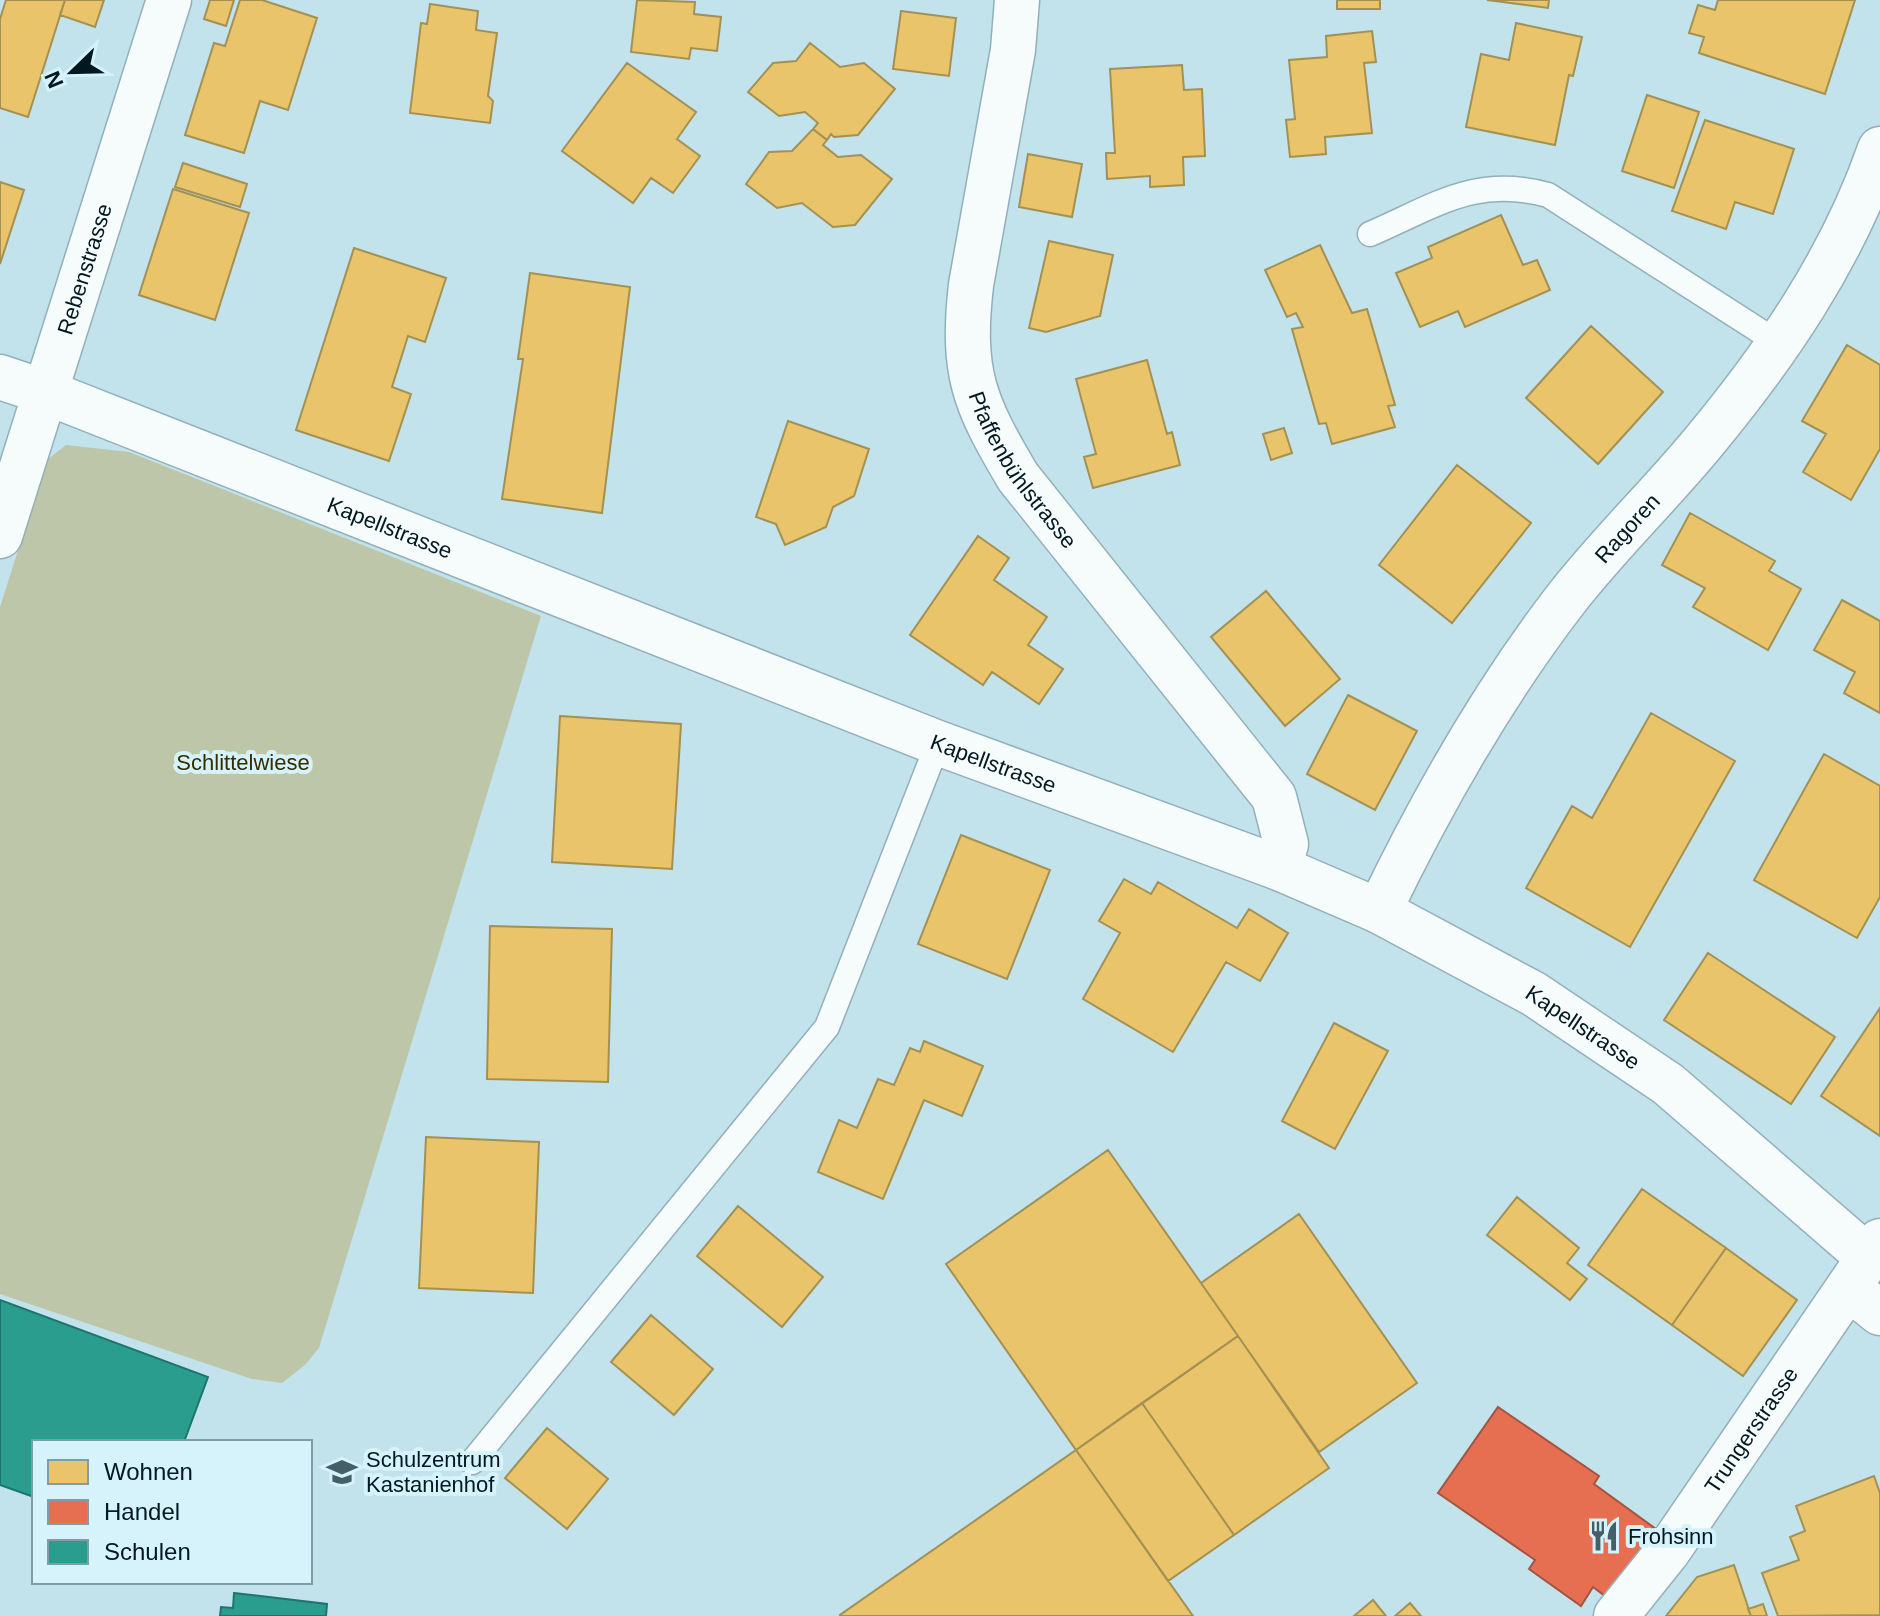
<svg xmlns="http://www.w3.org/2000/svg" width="1880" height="1616" font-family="Helvetica,sans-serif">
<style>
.green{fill:#bec6a9}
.homes{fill:#e9c46a;stroke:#a39154;stroke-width:2}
.shops{fill:#e76f51;stroke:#a25543;stroke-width:2}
.schools{fill:#2a9d8f;stroke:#1d756e;stroke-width:2}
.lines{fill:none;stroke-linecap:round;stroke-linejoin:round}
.lane-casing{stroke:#93b0b9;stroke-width:27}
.street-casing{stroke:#93b0b9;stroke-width:47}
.lane{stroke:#f6fbfc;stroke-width:24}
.street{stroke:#f6fbfc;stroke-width:44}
.labels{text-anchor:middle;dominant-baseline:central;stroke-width:8;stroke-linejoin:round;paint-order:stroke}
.street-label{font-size:22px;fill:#001921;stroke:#d6f3fc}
.park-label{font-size:22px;fill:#362e00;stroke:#d6f3fc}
.poi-label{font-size:22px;fill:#001921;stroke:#d6f3fc;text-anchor:start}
</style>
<rect width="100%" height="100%" fill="#c2e2ec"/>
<path class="green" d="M 66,445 L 129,452 L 541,616 L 319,1348 L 305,1365 L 282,1383 L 252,1379 L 0,1294 L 0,607 L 47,460 Z"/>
<path class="homes" d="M 6,0 L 65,0 L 28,117 L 0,108 L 0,19 Z
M 65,0 L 104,0 L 95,27 L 60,15 Z
M 210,0 L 234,0 L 226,26 L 204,19 Z
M 240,0 L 262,0 L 317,18 L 288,110 L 260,101 L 244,153 L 185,135 L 214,43 L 225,46 Z
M 637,0 L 695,2 L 694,14 L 721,17 L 717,51 L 691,48 L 689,59 L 631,52 Z
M 1337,0 L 1380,0 L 1380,9 L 1337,9 Z
M 1487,0 L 1549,0 L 1548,8 Z
M 1718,0 L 1855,0 L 1825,94 L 1699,53 L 1704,37 L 1689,33 L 1698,5 L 1715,10 Z
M 430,4 L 478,11 L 476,30 L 497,33 L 488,96 L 493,101 L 490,123 L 410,113 L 421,23 L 427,24 Z
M 901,11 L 956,18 L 949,76 L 893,69 Z
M 1516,23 L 1582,37 L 1573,76 L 1569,75 L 1555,145 L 1466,127 L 1481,54 L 1509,60 Z
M 1372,31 L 1376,62 L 1364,63 L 1372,133 L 1325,137 L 1326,154 L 1290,157 L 1286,120 L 1295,119 L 1289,60 L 1327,57 L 1326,36 Z
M 810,43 L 840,67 L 864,63 L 895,89 L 858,135 L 834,137 L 831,134 L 827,140 L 813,129 L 818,123 L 805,112 L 779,116 L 748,92 L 773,63 L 796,61 Z
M 627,63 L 696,112 L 677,139 L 700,156 L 673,193 L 651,178 L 633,203 L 562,151 Z
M 1182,65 L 1184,90 L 1202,89 L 1205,156 L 1183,157 L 1184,185 L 1150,187 L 1150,176 L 1107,179 L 1106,153 L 1115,153 L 1110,69 Z
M 1647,95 L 1699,112 L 1674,188 L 1622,171 Z
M 1705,120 L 1794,149 L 1773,214 L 1735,202 L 1726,229 L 1672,211 Z
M 813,129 L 827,140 L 823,145 L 838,157 L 861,155 L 892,179 L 855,225 L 833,227 L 802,203 L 777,208 L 746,184 L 769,152 L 792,151 Z
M 1028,154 L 1082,164 L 1072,217 L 1019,207 Z
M 183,163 L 247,184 L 240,207 L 175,187 Z
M 0,182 L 24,190 L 0,264 Z
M 173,189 L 249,213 L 215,320 L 139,295 Z
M 1501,215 L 1523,265 L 1537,260 L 1550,290 L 1465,327 L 1458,311 L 1420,327 L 1396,273 L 1432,258 L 1428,247 Z
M 1049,241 L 1113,255 L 1100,316 L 1046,332 L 1029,328 Z
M 1320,245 L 1352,313 L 1367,309 L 1395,405 L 1388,406 L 1395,427 L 1332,444 L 1326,423 L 1319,424 L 1292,329 L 1303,327 L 1296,313 L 1287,317 L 1265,270 Z
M 354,248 L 446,278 L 425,342 L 408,336 L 392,387 L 411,394 L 389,461 L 296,430 Z
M 530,273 L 630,287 L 602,513 L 502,499 L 523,359 L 518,359 Z
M 1591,326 L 1663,392 L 1598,464 L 1526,398 Z
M 1847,345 L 1880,365 L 1880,449 L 1851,500 L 1803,472 L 1826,434 L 1802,421 Z
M 1147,360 L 1167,434 L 1172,432 L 1180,465 L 1093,488 L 1084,457 L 1096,454 L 1076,379 Z
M 788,421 L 869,449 L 854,496 L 833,507 L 826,527 L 785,545 L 776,524 L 756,517 Z
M 1284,428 L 1292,453 L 1271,460 L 1263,434 Z
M 1457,465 L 1531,523 L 1452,623 L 1379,565 Z
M 1690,513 L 1775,561 L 1769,571 L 1801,589 L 1768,650 L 1693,607 L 1705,588 L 1662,565 Z
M 978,536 L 1009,558 L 994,580 L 1047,617 L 1028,645 L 1063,669 L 1039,704 L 992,672 L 983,685 L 910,635 Z
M 1266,591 L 1340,679 L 1285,726 L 1211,637 Z
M 1842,600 L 1880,621 L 1880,713 L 1844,693 L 1855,672 L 1814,650 Z
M 1348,695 L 1417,731 L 1375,810 L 1307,774 Z
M 1651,713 L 1735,761 L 1630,947 L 1526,888 L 1572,806 L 1592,818 Z
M 560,716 L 681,724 L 672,869 L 552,862 Z
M 1824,754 L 1880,786 L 1880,897 L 1857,938 L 1754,880 Z
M 961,835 L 1050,870 L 1007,979 L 918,944 Z
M 1124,879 L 1151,894 L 1158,882 L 1237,928 L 1249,909 L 1288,933 L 1260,981 L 1226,962 L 1173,1052 L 1083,999 L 1120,933 L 1099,921 Z
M 490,926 L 612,929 L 608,1082 L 487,1079 Z
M 1708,953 L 1835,1037 L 1791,1104 L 1664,1020 Z
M 1880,1008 L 1880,1136 L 1821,1096 Z
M 1334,1023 L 1388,1051 L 1335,1149 L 1282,1121 Z
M 924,1041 L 983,1066 L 962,1116 L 924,1100 L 883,1199 L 818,1172 L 839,1120 L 857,1128 L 878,1079 L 894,1085 L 910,1048 L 920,1052 Z
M 426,1137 L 539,1142 L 533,1293 L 419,1288 Z
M 1108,1150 L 1238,1336 L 1076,1450 L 946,1264 Z
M 1642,1189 L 1726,1248 L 1672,1325 L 1588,1265 Z
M 1517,1197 L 1579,1248 L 1567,1263 L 1587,1279 L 1570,1300 L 1487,1235 Z
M 738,1206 L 823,1277 L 782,1327 L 697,1256 Z
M 1299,1214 L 1417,1383 L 1319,1452 L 1201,1283 Z
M 1726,1248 L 1797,1300 L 1743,1376 L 1672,1325 Z
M 651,1315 L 713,1369 L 674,1415 L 611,1362 Z
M 1238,1336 L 1329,1468 L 1234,1535 L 1142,1403 Z
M 1142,1403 L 1234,1535 L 1168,1581 L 1076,1450 Z
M 547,1428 L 608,1479 L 567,1529 L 505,1478 Z
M 1076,1450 L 1193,1616 L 841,1616 L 840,1615 Z
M 1874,1476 L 1880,1493 L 1880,1615 L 1778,1616 L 1762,1573 L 1799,1560 L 1790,1537 L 1805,1531 L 1796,1506 Z
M 1734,1565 L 1751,1616 L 1666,1616 L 1697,1577 Z
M 1373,1600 L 1386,1616 L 1354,1616 Z
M 1410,1603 L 1421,1616 L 1395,1616 Z
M 1763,1604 L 1767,1616 L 1751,1616 L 1748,1609 Z"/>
<path class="shops" d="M 1498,1407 L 1599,1476 L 1594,1484 L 1656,1529 L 1609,1599 L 1593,1587 L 1581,1606 L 1529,1569 L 1535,1560 L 1438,1493 Z"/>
<path class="schools" d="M 0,1300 L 208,1377 L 184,1442 L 34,1442 L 34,1497 L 0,1485 Z
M 234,1593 L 327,1604 L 326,1616 L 220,1616 L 221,1607 L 233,1608 Z"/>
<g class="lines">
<g class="lane-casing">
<path id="lane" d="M 1370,234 C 1435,206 1476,175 1548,195 L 1780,344
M 472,1462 L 827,1027 L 938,743"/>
</g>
<g class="street-casing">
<g id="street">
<path id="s1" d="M 1017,0 L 1013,50 L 971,285 C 961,373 974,403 1018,477 L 1274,797 L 1286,844 L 1279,868"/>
<path id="s2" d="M 0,377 L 48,393 L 938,743 L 1279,868 L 1379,911 L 1534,994 L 1668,1084 L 1869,1258"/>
<path id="s3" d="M 0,536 L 169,0"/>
<path id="s4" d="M 1379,911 C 1431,803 1492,695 1566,599 C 1608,545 1658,497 1702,444 C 1776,355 1842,259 1880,149"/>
<path d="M 1849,1288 L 1880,1313"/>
<path id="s5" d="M 1616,1616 L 1668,1551 L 1880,1241"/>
</g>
</g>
<use href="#lane" class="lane"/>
<use href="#street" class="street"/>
</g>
<defs>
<g id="school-bare" transform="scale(2.4)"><path d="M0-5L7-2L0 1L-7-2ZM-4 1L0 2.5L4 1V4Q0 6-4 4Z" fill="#445f68" stroke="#d6f3fc" stroke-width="2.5" paint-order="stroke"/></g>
<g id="restaurant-bare" transform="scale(2.4)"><path d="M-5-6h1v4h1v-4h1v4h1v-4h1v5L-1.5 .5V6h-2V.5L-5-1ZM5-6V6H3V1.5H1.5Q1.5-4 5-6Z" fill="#445f68" stroke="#d6f3fc" stroke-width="2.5" paint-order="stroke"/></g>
</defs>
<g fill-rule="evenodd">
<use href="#school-bare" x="342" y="1472"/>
<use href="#restaurant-bare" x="1604" y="1536"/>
</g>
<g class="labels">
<g class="street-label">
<text stroke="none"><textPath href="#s3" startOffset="280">Rebenstrasse</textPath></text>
<text stroke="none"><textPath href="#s1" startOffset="488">Pfaffenbühlstrasse</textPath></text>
<text stroke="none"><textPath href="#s2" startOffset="418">Kapellstrasse</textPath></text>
<text stroke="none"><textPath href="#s4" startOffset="458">Ragoren</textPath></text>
<text stroke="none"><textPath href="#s2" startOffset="1066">Kapellstrasse</textPath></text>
<text stroke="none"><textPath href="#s2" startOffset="1714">Kapellstrasse</textPath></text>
<text stroke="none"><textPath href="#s5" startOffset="230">Trungerstrasse</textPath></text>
</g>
<g class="park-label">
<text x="243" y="762">Schlittelwiese</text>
</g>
<g class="poi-label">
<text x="366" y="1459">Schulzentrum<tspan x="366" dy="25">Kastanienhof</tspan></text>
<text x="1628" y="1536">Frohsinn</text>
</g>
</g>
<rect x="32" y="1440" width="280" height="144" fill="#d6f3fc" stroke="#809ca4" stroke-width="2"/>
<rect x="48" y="1460" width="40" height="24" fill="#e9c46a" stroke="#809ca4" stroke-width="2"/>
<text x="104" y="1480" font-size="24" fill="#001921">Wohnen</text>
<rect x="48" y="1500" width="40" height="24" fill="#e76f51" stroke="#809ca4" stroke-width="2"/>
<text x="104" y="1520" font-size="24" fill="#001921">Handel</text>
<rect x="48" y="1540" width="40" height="24" fill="#2a9d8f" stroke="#809ca4" stroke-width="2"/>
<text x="104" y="1560" font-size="24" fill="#001921">Schulen</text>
<g transform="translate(72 72) rotate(247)" stroke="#d6f3fc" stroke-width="6" paint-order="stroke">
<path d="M0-6L14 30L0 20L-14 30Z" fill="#001921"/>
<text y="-12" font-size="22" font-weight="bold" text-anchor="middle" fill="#001921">N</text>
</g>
</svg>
